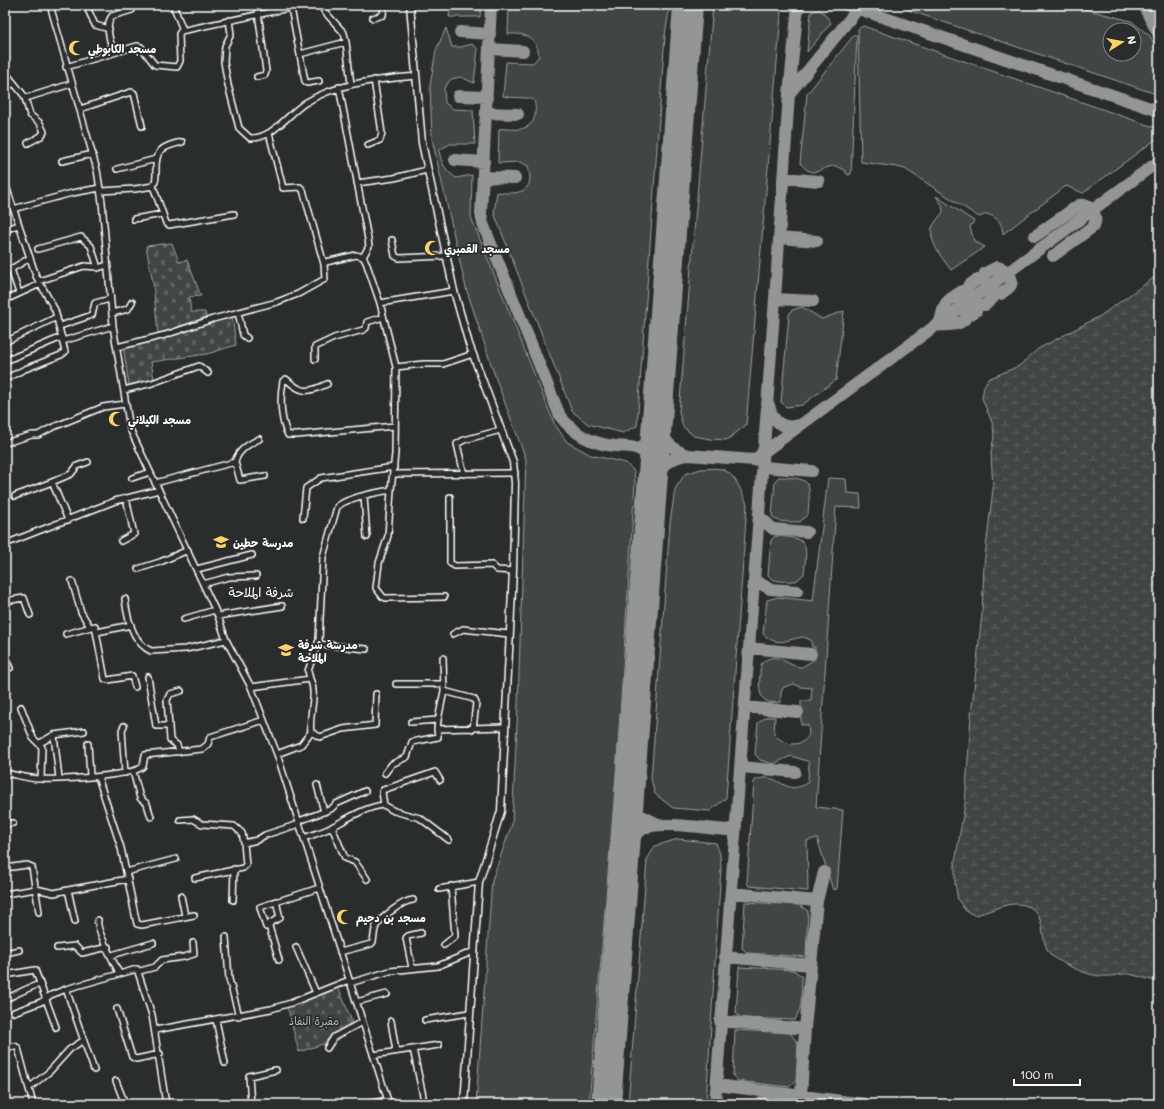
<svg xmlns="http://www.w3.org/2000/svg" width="1164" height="1109" font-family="Mali,'Playpen Sans Arabic',sans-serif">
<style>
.green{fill:#414445;stroke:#a0a2a2;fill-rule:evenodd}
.wetland{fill:url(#wetland-marsh);stroke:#a0a2a2}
.cemetery{fill:url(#cemetery-stones);stroke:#a0a2a2}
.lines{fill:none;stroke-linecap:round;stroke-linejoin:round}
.taxiway{stroke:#949696;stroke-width:12}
.runway{stroke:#949696;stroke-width:30}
.minor-casing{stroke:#fff;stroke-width:8}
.major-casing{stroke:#fff;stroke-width:9}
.minor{stroke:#2a2d2e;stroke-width:5}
.major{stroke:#2a2d2e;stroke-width:6}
.labels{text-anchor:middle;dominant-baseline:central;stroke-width:3.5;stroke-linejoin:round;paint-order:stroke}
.poi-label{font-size:11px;font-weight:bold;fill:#fff;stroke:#2a2d2e;text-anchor:start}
.park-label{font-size:11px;fill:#b3b4b5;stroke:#2a2d2e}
.quarter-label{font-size:13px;fill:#fff;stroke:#2a2d2e}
</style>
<defs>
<pattern id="wetland-marsh" width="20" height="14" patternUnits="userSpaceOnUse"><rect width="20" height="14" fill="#414445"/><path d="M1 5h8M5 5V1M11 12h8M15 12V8" fill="none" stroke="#5e6061"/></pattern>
<pattern id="cemetery-stones" width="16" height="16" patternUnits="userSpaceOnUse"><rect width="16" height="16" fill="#414445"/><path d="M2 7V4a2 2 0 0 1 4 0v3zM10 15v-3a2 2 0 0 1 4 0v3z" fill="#5e6061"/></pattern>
</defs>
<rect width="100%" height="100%" fill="#2a2d2e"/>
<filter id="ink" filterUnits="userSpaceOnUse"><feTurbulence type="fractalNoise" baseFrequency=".025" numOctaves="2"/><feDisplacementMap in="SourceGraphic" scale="8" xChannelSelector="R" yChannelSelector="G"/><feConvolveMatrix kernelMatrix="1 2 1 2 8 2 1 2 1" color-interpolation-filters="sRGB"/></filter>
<g filter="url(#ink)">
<path class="green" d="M 451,5 L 481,5 L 480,17 L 449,17 Z
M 509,5 L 670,5 L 665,35 L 637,426 L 623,433 L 588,424 L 572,411 L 494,213 L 497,192 C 518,195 536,193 528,166 L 520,162 L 498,163 L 499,129 C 506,128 517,131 524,128 C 536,124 537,111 534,100 C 525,96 514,99 503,96 L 506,62 L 533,63 L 539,56 C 537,37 525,33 508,34 Z
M 713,5 L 779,5 L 781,15 L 746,425 L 727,440 L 710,439 L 694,436 L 683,427 L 679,412 Z
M 900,5 L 1069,5 L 1131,21 L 1150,36 L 1159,53 L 1159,95 L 911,11 ZM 1110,30 L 1134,30 L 1134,54 L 1110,54 Z
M 819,10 L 824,13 L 831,23 L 807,52 L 811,12 Z
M 863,26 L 1159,129 L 1159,137 L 1083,193 L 1066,186 L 1003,234 C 1002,222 998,218 987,214 L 979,217 L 905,169 L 897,167 L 861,162 L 858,29 Z
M 446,28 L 452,47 L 461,47 L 472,44 L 478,49 L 474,83 L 461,77 L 451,79 L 444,88 L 445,103 L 453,109 L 473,110 L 475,144 L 450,144 L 439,150 C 441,163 445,170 456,178 L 472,175 L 471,217 L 554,423 L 567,442 L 591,455 L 626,463 L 634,471 L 635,482 L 616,777 L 589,1104 L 476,1104 L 492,880 L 512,824 L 518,704 L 526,459 L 496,379 L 466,288 L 432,139 L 430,86 L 436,50 Z
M 854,35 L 857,35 L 851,174 L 848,175 L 844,170 L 836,166 C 820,166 815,181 800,163 L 807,94 Z
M 936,196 L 974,221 L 970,227 L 974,241 L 985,247 L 951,270 C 943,259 929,243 932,228 C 934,222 940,217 943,212 L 942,205 Z
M 802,307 L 822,319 L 844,311 L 836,380 L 802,405 L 786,407 L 781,402 L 789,315 L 792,310 Z
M 701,469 C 708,469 718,467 724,470 C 736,475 742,493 747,504 L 726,798 L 710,811 L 673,808 L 655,794 L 651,779 L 670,523 L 675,489 L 685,474 Z
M 779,477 C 814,478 810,483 808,514 L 800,522 C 791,521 777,524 772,516 L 775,481 Z
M 828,478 L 846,479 L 847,493 L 860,494 L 861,508 L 836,507 L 816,807 L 843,810 L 837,889 L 833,890 L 817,838 L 807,841 L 808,891 L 749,886 L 747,883 L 754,781 C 779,768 784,800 808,782 L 809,762 L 807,761 L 791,756 L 773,764 L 760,760 L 755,754 L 758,723 L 766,717 L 775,717 L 774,734 C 784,745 800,749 809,735 L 808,725 L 801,725 L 801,701 L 811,701 L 812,688 L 801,687 L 794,684 L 784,687 L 781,692 L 781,702 C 753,707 760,682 761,664 C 777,648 786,667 802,667 L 815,659 L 815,647 L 812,647 L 811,640 L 804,637 C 786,639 778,648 763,634 L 767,600 L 778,597 L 813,601 Z
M 775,536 C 810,538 807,542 804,574 L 796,581 C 787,581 773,583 768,575 L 771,540 Z
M 678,839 L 716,843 L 720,854 L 721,868 L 706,1104 L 628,1104 L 647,860 L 655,846 Z
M 745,902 L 799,905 L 808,911 L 806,957 L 747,953 L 742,948 Z
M 739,967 L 793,970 L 802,976 L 801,1006 L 795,1020 L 741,1018 L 736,1013 Z
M 735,1030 L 790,1033 L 798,1043 L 796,1081 L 789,1087 L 738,1081 L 733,1076 Z"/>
<path class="wetland" d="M 1159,274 L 1159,982 L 1158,982 C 1148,979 1138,976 1129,974 C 1123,973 1116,976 1110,976 C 1091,978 1073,968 1056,959 C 1033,945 1054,907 1018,904 C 1003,903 989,913 974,915 L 966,911 L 958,900 L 955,883 L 955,862 L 965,804 L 971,716 L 982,614 L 984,565 L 993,489 L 991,453 L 994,436 L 993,425 L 982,398 L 984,386 L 988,379 L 1019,366 L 1038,349 L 1100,316 Z"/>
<path class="cemetery" d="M 172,243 L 179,262 L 187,260 L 201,296 L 189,297 L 191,312 L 205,312 L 206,317 L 158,334 L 153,283 L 146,246 Z
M 232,315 L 236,345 L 207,354 L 151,362 L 154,379 L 129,385 L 123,345 Z
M 338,986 L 352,1022 L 336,1032 L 323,1044 L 299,1052 L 287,1006 Z"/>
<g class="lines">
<path class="taxiway" d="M 491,5 L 481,214 L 483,224 L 560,416 C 575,435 592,444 616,446 C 623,447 632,446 638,449 C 646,452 650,461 654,468
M 847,5 L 1159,111
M 1143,5 L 1159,35
M 460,32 L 490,34
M 489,49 L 523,51
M 789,94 L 861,5
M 458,96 L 487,97
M 486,113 L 518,114
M 455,160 L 484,162
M 483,177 L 515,178
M 783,178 L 819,181
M 1035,236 L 1079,205 C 1091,203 1100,217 1093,227 L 1053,256
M 779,238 L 817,241
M 985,273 L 997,267 C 1005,268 1014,277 1011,285 C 1009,289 1004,291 1001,294
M 968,286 L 978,279 L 982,279 L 993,288 L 994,297 L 985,305
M 775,299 L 813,301
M 950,299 L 962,291 L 969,292 L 978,305 L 976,311 L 968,316
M 934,326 C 948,324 964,328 969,312 C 967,303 958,292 948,301 C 943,305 942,315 940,322
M 769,405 C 772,421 782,430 799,425
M 638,448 L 647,444 L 656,432
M 764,452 L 1159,161
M 688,455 L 754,460 L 761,455 L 764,448
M 764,467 L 812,471
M 652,490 C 658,471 666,457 688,455 C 671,450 664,439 656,424
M 759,516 L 773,529 L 807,532
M 754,580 L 770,589 L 797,591
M 749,648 L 811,654
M 745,707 L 798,712
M 741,767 L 795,772
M 629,796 L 640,815 L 660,825
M 624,856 C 628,845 633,835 643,829 C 659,820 709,829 729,830 L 736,826
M 731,893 L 817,901
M 725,957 L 811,965
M 720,1021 L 805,1029
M 717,1085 L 865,1104
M 801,1097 L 805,1029 L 817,901 L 824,872
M 715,1104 L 775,299 L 789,94 L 798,5
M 763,1104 L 764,1092"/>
<path class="runway" d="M 606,1104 L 688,5"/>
<g class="minor-casing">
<path id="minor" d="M 50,5 L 97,170 L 102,202 L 113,326 L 130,429 L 218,616 L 226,640 L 251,687 L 277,754 L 389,1104
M 86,5 L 95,25 L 109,29
M 173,5 L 183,30
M 322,5 L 324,11 L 344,33 L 346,42
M 291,8 L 305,81 L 307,83 L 319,81
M 373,18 L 383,15 L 384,5
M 229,20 L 231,34 L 225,46 L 224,62 L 228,85 L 239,128 L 250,138 C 272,139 287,115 305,103 C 339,82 377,80 416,76
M 113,53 C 111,42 104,26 112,16 L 132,10 L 134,5
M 300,54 L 346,42 L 351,84
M 66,67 L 137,46 L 141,47 L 155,65 L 177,67 L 180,61 L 179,34 L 181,31 L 303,5
M 5,72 L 26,98 L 71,84
M 257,77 L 265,75 L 266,71 L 257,5
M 5,87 L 13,84
M 339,87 L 368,239 L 369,246 L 363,257
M 25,98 L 30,115 L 40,123 L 44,132 L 41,136 L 28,143
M 80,109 L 131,92 L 134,93 L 142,126
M 269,133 L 283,188 L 300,187 L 303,190 L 324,264
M 368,145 L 380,140 L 382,133 L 374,80
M 62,161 L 93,154
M 117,169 L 156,159
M 5,183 L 36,276 L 55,310 L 65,352 L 61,355 L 25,369 L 5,379
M 357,183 L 394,178 L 427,170
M 153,186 C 156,182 156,178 156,174 C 155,150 160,147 182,142
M 101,191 L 135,189 L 153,186 L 166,223 L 169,225 L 234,214
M 13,209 L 72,193 L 100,188
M 134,219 L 163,214
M 5,230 L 18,225
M 392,240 L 395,256 L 399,258 L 446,256
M 38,249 L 81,237 L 91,246 L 98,268 L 107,265
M 39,281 L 84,266 L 97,267
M 19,293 L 11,269 L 30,258
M 5,300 L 40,284
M 380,303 L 454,291
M 238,312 L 243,335 L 247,338
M 112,313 L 128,309 L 132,302
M 60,326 L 92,315 L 95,303 L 110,299
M 63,341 L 113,326
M 5,342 L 57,317
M 117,347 L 165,335 L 213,319 L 277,302 L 298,294 L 325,279 L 324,264 L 326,262 L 356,255 L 363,257 L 366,262 L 380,303 L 396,367 L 395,454 L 391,490 C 379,492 345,498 337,507 L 323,557 L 319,640 L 308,671 L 310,679 L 251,687
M 315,359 L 315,347 L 334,338 L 363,330 L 366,328 L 367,322 L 383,317
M 5,361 L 62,337
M 396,367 L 423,364 L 443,364 L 473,354
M 327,384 C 308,393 302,394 286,379 L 283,381 C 280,397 280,419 288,435 L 297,435 L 395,426
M 124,390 L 152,383 L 199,366 L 208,373
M 5,443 L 32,435 L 38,435 L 51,428 L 103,407 L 125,404
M 235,462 C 238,450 249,444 259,439
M 393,474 L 515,473
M 464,474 L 457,444 L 464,440 L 501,430
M 132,478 L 150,472
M 52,482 L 71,474 L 77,466 L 88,462
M 155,483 L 235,462 L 240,480 L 265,476
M 391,490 L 388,536 L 379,563 L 376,588 L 383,597 L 386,598 L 444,597
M 15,496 L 52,482 L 68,520
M 364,496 L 367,537
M 450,497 L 450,563 L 455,566 L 492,565 L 497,570 L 513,571
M 303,518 L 306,488 L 321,478 L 394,467
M 121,541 L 134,534 L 126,498
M 5,544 L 115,501 L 159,490
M 138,569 L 160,562 L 188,550
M 197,569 L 252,555
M 72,581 L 81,612 L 90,627
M 203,584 L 229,577 L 256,576
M 125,599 C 127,617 133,643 151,651 L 186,649 L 226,640
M 5,601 L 24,598 L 30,615
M 218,616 L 282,606
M 184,619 L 215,610
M 97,632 L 131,625
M 66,634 L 95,626 L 105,679 L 108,680 L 132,676 L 135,687
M 453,634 L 463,629 L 509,634
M 318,644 L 366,649
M 5,658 L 10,668
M 443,658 L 444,691 L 474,699 L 476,703 L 473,729
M 148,677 L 156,726 L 169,726
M 396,684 L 444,684
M 21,707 L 33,738 L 42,747 L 41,779
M 438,720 L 444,691
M 411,722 L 438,720 L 437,729 L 505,727
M 124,726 L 122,730 L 125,773
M 311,732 L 320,737 L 343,729 L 375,725 L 376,694
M 54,735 L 84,731
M 40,743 L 54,735 L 59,778
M 88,744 L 90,776
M 179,752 L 177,745 L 170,740 L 167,700 L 170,694 L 181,691
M 277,754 L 301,745 L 311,732 C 308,714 318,695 310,679
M 133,771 L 140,798 L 147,804 L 151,817
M 5,773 C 17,775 29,779 41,779 C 56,780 137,776 143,766 L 145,755 L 202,749 L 208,744 L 210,737 L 264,720
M 385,773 L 392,764 L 407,757 L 412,742 L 438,737 L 437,729
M 98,777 L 121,848 L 137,924 L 142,925 L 194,915
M 317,785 L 324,812
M 384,805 L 382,792 L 383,790 L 435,772 L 440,780
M 180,820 L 193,819 L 202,824 L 234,826 L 242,833 L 244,843
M 299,821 L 331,809 L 336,804 L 365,791
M 5,824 L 13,823
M 332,827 L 345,858 L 355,862 L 367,879
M 304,838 C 312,835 322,832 330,828 C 347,819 365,807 384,805 L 394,811 L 420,818 L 449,840
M 5,868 L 27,865 L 32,867 L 39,912
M 126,872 L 176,859
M 195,878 L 243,868 L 246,865 L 244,843 L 257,840 L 265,835 L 299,824
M 439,889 L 479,882
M 5,894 L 36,889 L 54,893 L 68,890
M 181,896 L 185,916
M 233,900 L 234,869
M 98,920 C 95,928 114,962 119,973
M 75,921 L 68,890 L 128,879
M 269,926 L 270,923 L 280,918 L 276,901
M 226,937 L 229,979 L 239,1016
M 444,945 L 455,936 L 451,886
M 296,947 L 316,993
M 57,948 L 75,946 L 82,953 L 108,947
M 340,952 L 371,944 L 373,942 C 374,937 374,931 376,926 C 382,917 402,901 413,900
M 5,953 L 19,950
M 112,955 L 153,943
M 279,960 L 269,926 L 266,927 L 260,907 L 319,888
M 412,968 L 406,938 L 408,936 L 421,933
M 140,971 L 155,967 L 162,960 L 184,957 L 194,954 L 193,943
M 5,975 L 35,970 L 56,1027
M 350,983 L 390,971 L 438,966 L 474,951
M 66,989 L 94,1070
M 5,999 C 18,994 26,988 40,984
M 356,1002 L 387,994
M 117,1009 L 132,1057 L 136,1059 L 160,1054
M 14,1012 L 41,1002 L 51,995 L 66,989 L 137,969 L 152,1015 L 166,1104
M 216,1020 L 225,1063
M 425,1020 L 469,1013
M 391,1021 L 396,1051
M 155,1030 L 271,1009 L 291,1003 L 349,980
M 5,1048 L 15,1046 L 18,1048 L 33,1104
M 327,1048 L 334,1037 L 362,1022
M 413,1049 L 423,1096
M 373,1055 L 439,1045
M 116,1081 L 125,1104
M 29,1088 L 50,1071 L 70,1049 L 84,1040
M 167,1103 L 186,1104
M 251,1104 L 249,1076 L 276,1070
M 368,1104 L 388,1100"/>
</g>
<g class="major-casing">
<path id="major" d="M 410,5 L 422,143 L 454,291 L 469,344 L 513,462 L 515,483 L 513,571 L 501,811 L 479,882 L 464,1104"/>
</g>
<use href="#minor" class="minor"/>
<use href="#major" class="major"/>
</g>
</g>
<defs>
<g id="mosque-bare" transform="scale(1.2)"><path d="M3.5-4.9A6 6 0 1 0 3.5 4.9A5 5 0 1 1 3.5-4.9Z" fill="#ffd166" stroke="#2a2d2e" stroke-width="2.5" paint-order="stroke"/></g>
<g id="school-bare" transform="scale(1.2)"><path d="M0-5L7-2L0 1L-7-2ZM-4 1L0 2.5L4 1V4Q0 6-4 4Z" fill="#ffd166" stroke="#2a2d2e" stroke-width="2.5" paint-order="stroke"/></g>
</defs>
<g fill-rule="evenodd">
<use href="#mosque-bare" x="76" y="48"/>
<use href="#mosque-bare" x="432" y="248"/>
<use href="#mosque-bare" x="116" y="419"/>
<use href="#school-bare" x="221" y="542"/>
<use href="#school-bare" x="286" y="650"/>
<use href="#mosque-bare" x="344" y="917"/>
</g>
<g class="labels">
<g class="poi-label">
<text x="88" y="48">مسجد الكابوطي</text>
<text x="444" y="248">مسجد القمبري</text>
<text x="128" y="419">مسجد الكيلاني</text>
<text x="233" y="542">مدرسة حطين</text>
<text x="298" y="644">مدرسة شرفة<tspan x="298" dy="13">الملاحة</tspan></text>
<text x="356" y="917">مسجد بن دحيم</text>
</g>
<g class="park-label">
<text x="314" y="1020">مقبرة النفاذ</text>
</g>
<g class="quarter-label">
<text x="261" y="591">شرفة الملاحة</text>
</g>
</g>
<rect width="1164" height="1109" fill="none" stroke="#2a2d2e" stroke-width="20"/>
<rect x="10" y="10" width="1144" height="1089" fill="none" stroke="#fff" stroke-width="1.5" filter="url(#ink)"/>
<g transform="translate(1122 42) rotate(79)"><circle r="19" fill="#2a2d2e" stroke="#7f8182"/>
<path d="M0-3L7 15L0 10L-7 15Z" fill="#ffd166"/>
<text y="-6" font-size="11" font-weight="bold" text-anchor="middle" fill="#ffffff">N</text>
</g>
<path d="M1014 1079v6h66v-6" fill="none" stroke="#ffffff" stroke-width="2"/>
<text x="1020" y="1079" font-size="12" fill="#ffffff" stroke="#2a2d2e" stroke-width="3" paint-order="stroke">100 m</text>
</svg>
